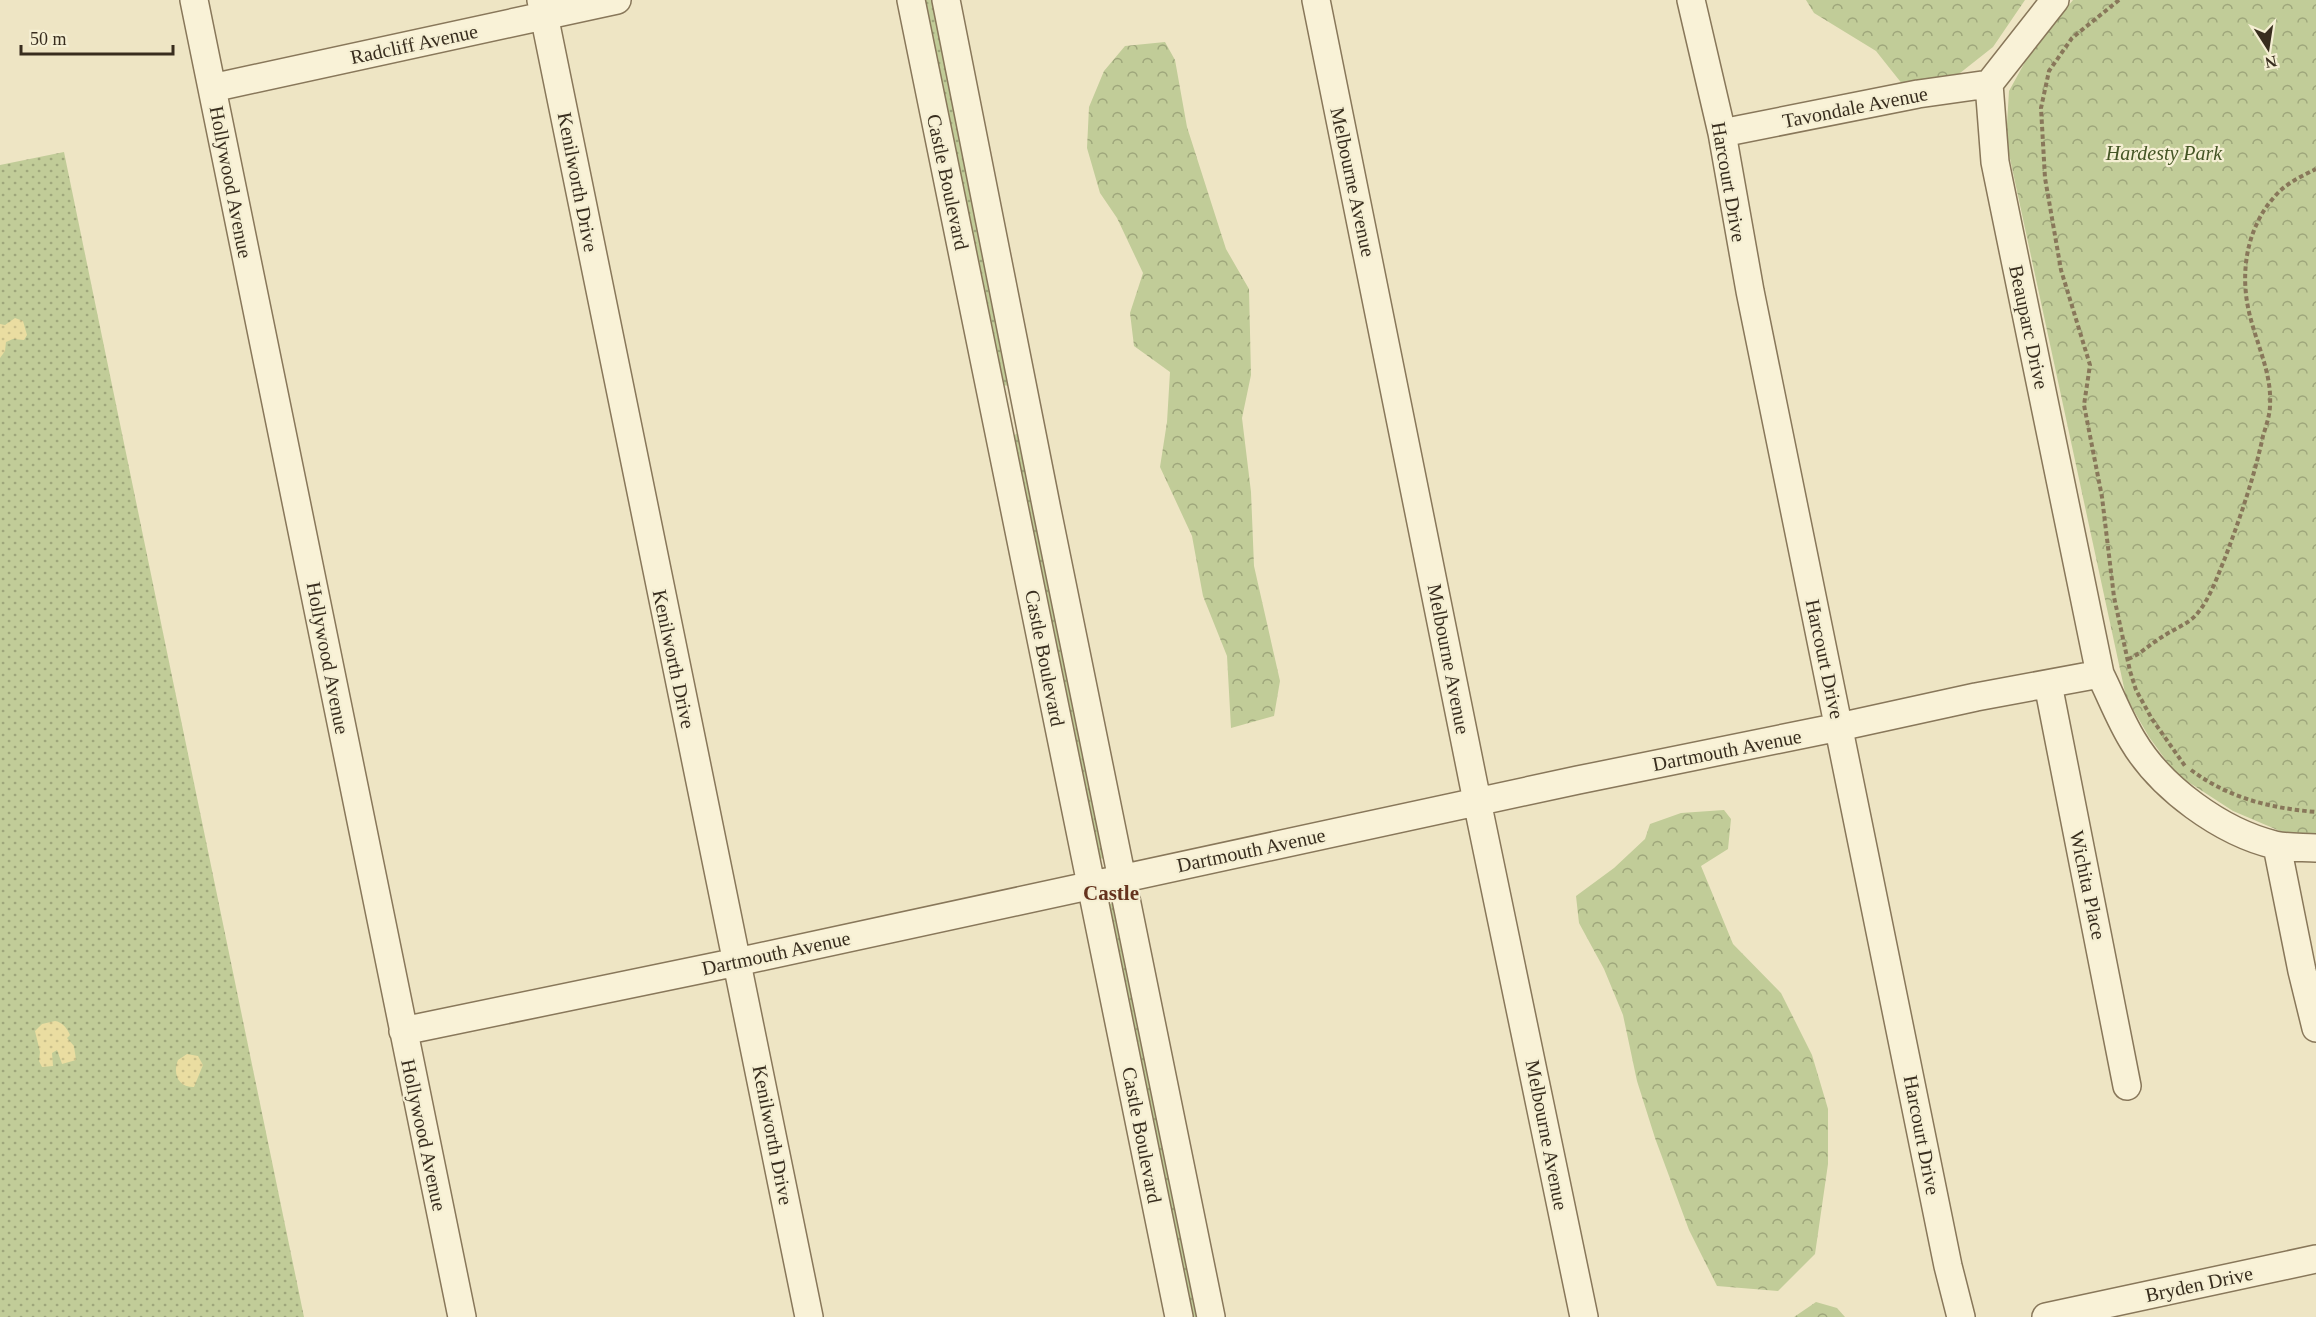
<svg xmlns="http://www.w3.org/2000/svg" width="2316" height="1317" font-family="Georgia,serif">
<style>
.grass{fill:url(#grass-dots)}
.forest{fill:url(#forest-crowns)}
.sand{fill:url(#sand-dots)}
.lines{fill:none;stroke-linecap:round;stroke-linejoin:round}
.minor-casing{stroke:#88775a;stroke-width:30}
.path{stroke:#88775a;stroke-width:4;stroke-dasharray:4.5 3;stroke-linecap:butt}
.minor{stroke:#f9f2d7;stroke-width:27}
.labels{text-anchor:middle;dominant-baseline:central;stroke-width:4.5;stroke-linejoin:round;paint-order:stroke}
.street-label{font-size:20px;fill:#382d1e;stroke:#f5efd3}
.park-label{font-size:20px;font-style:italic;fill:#445525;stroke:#f5efd3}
.neighbourhood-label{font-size:21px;font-weight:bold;fill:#65331e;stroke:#f5efd3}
</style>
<defs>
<pattern id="grass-dots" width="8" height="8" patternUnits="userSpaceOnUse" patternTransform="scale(1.5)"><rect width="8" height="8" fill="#c1cc98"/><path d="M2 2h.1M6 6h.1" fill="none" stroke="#9ea67b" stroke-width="1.8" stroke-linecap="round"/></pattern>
<pattern id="forest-crowns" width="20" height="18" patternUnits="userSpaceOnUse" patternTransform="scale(1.5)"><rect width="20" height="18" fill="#c1cc98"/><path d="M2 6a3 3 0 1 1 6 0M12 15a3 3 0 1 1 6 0" fill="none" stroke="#9ea67b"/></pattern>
<pattern id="sand-dots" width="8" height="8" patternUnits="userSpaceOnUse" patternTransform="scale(1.5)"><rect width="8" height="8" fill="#eadda1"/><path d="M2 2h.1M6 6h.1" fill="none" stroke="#c9be8a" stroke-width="1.8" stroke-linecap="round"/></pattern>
</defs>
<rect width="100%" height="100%" fill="#eee5c4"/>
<path class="grass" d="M 921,0 L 939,0 L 1009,386 L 1002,385 Z
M 64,152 L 304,1317 L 0,1317 L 0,165 Z
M 1020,432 L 1105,859 L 1098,858 L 1011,437 Z
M 1113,903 L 1117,903 L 1204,1317 L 1189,1317 L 1106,906 Z"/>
<path class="forest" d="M 1806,0 L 2025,0 L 1993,47 L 1955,77 L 1907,90 L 1876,51 L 1814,13 Z
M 2073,0 L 2316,0 L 2316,835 L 2287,834 L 2233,811 L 2176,774 L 2149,737 L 2126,697 L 2006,140 L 2009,91 L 2031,51 Z
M 1165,42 L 1175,60 L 1187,127 L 1226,249 L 1249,289 L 1251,375 L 1242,418 L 1251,492 L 1254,566 L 1280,681 L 1274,716 L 1231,728 L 1227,656 L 1203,596 L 1192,536 L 1160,467 L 1167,422 L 1170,372 L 1134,346 L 1130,313 L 1143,273 L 1117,218 L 1100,193 L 1087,148 L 1089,107 L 1104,71 L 1125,46 Z
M 1724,810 L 1731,819 L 1728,849 L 1701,866 L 1733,944 L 1781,993 L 1812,1055 L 1828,1109 L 1828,1164 L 1815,1254 L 1778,1291 L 1717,1286 L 1689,1230 L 1655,1138 L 1637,1081 L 1623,1015 L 1604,969 L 1579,923 L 1576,896 L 1614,868 L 1645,839 L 1650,824 L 1681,813 Z
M 1816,1302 L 1837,1308 L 1845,1317 L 1794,1317 Z"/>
<path class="sand" d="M 15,318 L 23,321 L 27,335 L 24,340 L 13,339 L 6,342 L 5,351 L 0,358 L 0,324 L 5,325 Z
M 55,1021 C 62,1022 67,1028 70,1035 L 67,1038 L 74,1046 L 76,1060 L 62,1064 L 57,1050 L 52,1053 L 53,1066 L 42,1067 L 39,1061 L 40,1052 L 35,1031 L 42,1024 Z
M 187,1054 L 198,1056 L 203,1065 L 194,1087 C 177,1087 173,1073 178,1060 Z"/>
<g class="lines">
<g class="minor-casing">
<path id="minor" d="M 194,0 L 462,1317
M 541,0 L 809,1317
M 911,0 L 1179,1317
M 946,0 L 1047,510 L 1211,1317
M 1316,0 L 1477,801 L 1584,1317
M 1691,0 L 1722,133 L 1750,291 L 1948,1266 L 1961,1317
M 2055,0 L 1989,84 L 1995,162 L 2100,674 C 2111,696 2120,720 2133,741 C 2161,788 2221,832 2275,845 C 2288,848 2303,847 2316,848
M 212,88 L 617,0
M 1722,133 L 1918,94 L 1989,84
M 2048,684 L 2127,1086
M 2277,846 L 2302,971 L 2316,1028
M 403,1031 L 737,962 L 1578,780 L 1839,727 L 1976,697 L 2100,674
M 2046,1317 L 2316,1259"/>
</g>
<path class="path" d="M 2119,0 L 2072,38 L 2049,71 L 2041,108 L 2045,178 L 2061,270 L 2090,365 L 2084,405 L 2102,497 L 2114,597 L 2130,671 L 2136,690 L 2152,719 L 2185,766
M 2128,659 C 2141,654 2150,644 2162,637 C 2172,630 2188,624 2196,615 C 2210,599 2217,577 2225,558 C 2240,518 2254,478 2263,436 C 2266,426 2270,415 2270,405 C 2272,373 2256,343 2249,312 C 2239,269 2248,221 2281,190 C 2291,181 2304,175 2316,169
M 2191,770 C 2229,798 2269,808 2316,812"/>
<use href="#minor" class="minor"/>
</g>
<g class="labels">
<g class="street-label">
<text transform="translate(414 44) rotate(-12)">Radcliff Avenue</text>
<text transform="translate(1855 107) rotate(-11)">Tavondale Avenue</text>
<text transform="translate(231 182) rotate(79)">Hollywood Avenue</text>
<text transform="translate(578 182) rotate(79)">Kenilworth Drive</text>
<text transform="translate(948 182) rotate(78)">Castle Boulevard</text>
<text transform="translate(1353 182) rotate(78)">Melbourne Avenue</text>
<text transform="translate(1729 182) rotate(80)">Harcourt Drive</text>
<text transform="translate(2029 327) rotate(78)">Beauparc Drive</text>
<text transform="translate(328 658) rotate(79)">Hollywood Avenue</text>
<text transform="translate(1045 658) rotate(79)">Castle Boulevard</text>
<text transform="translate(674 659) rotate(78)">Kenilworth Drive</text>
<text transform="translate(1449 659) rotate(79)">Melbourne Avenue</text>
<text transform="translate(1825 659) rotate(78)">Harcourt Drive</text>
<text transform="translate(1727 750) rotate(-11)">Dartmouth Avenue</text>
<text transform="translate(1251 850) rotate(-12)">Dartmouth Avenue</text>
<text transform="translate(2088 885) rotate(78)">Wichita Place</text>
<text transform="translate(776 953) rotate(-12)">Dartmouth Avenue</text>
<text transform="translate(424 1135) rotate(78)">Hollywood Avenue</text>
<text transform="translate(773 1135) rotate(79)">Kenilworth Drive</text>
<text transform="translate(1142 1135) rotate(79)">Castle Boulevard</text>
<text transform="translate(1547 1135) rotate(79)">Melbourne Avenue</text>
<text transform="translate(1922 1135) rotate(79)">Harcourt Drive</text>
<text transform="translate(2199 1284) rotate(-12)">Bryden Drive</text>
</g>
<g class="park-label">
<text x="2164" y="153">Hardesty Park</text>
</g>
<g class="neighbourhood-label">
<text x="1111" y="893">Castle</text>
</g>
</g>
<g transform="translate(2268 48) rotate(168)" stroke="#f5efd3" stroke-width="4.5" paint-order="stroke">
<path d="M0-4.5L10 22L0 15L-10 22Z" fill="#382d1e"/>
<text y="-9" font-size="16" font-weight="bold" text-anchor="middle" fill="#382d1e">N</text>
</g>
<path d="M21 45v9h152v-9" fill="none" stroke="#382d1e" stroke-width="3"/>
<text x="30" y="45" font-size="18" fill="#382d1e" stroke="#f5efd3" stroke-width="4.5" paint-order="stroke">50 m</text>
</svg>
